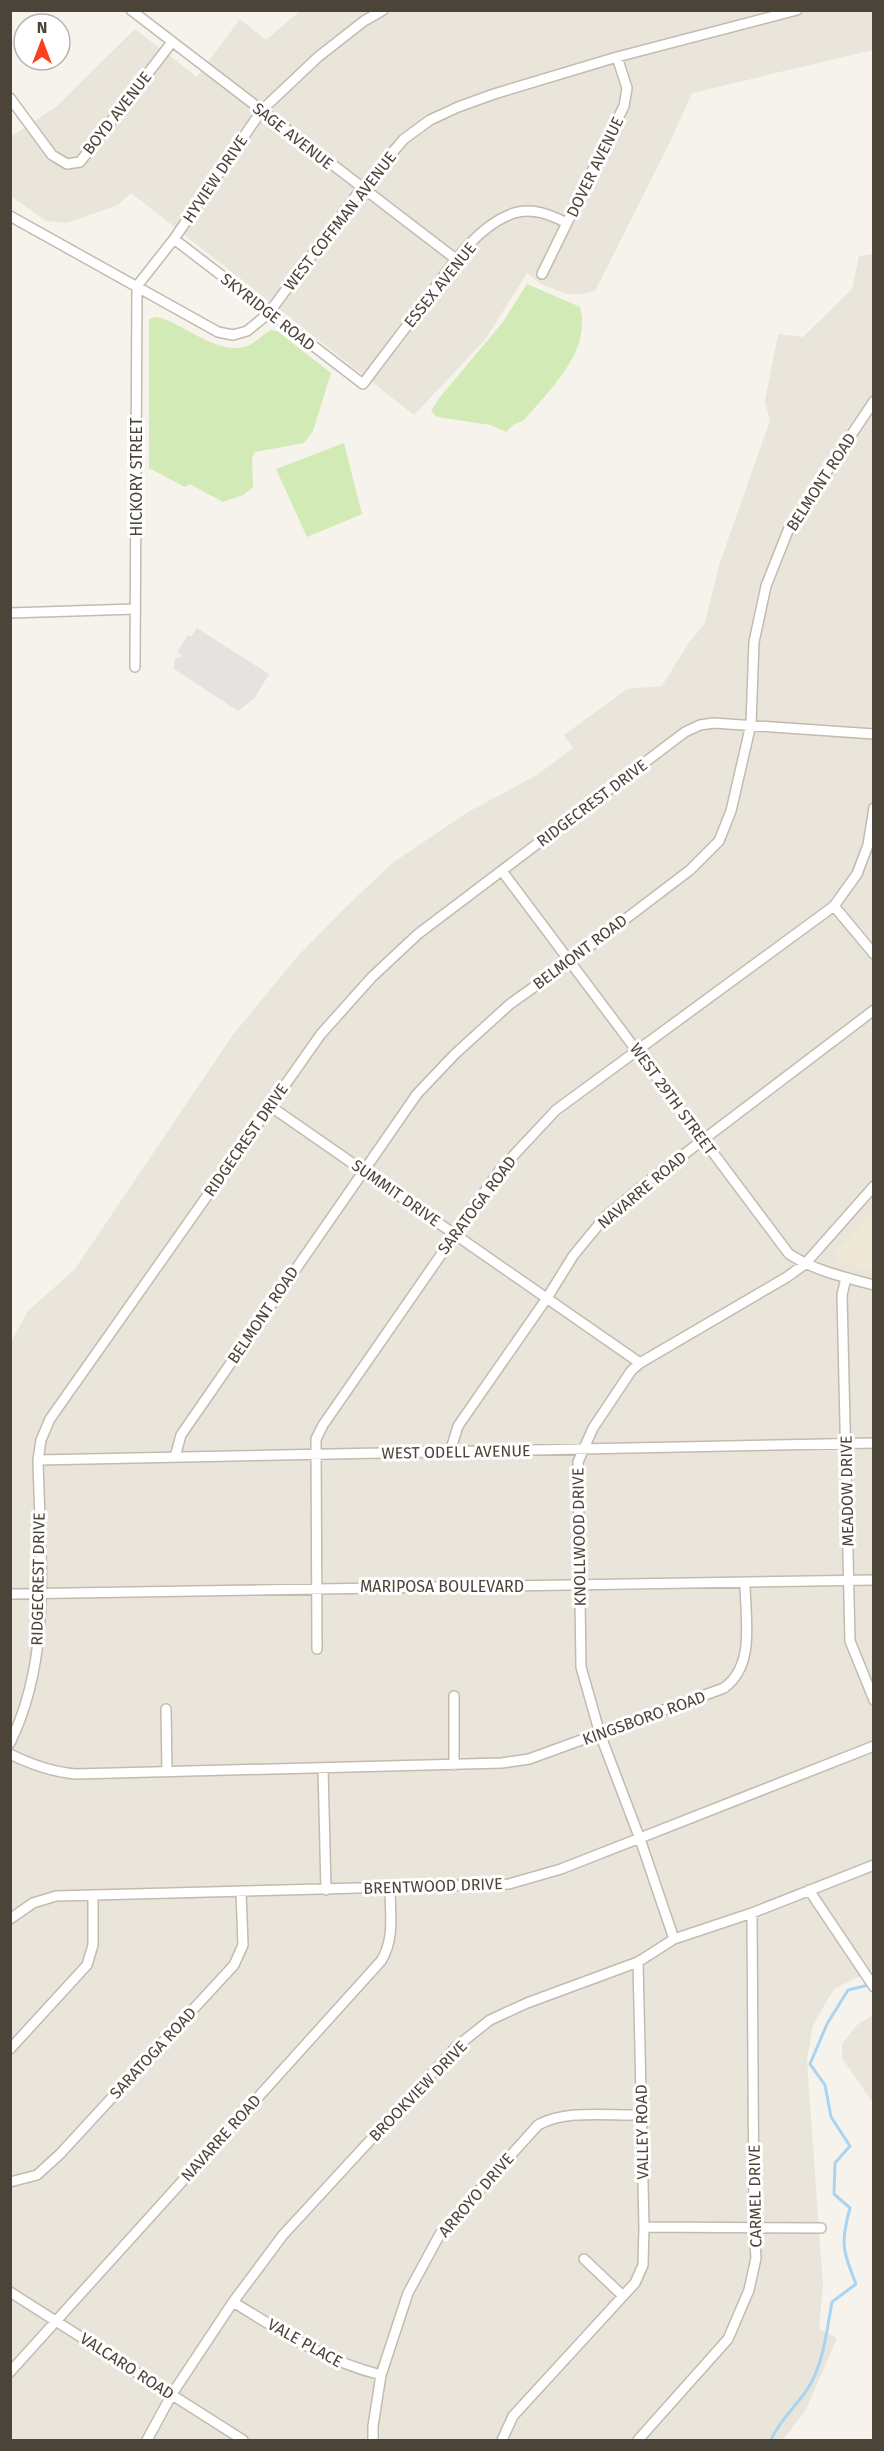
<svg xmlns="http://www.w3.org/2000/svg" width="884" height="2451" font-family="'Fira Sans',sans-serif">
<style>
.residential{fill:#eae5da}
.education{fill:#efe8d6}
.green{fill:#d2eab5}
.parking{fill:#e5e3e0}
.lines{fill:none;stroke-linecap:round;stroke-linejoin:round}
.stream{stroke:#a9d4f2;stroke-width:3}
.minor-casing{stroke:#c2bbae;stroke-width:12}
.minor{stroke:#fff;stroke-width:9}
.labels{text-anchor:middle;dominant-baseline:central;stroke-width:6;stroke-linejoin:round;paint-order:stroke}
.street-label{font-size:16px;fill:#4b4439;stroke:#fff}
</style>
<rect width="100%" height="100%" fill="#f6f3ec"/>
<path class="residential" d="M 300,11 L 873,11 L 873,50 L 692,93 L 670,142 L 595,291 L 583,294 L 567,294 L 541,284 L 527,273 L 485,340 L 414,415 L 131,193 L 118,205 L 67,223 L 46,221 L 11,196 L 11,137 L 57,106 L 135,29 L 197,77 L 240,19 L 266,40 Z
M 873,254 L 874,1969 L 834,1989 L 813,2025 L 807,2060 L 823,2285 L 819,2329 L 837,2338 L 806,2410 L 783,2440 L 11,2440 L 11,1342 L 28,1311 L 75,1269 L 232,1036 L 296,958 L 341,912 L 391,864 L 468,812 L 537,775 L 573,748 L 564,735 L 627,689 L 662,686 L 688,644 L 705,623 L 719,565 L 770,421 L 765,401 L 778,334 L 803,337 L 852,289 L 859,256 Z
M 873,2015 L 873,2103 L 842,2058 L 842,2044 L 857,2025 Z"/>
<path class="education" d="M 873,1210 L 873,1271 L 837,1261 L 835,1253 Z"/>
<path class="green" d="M 527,284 L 580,307 C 592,351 550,389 524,420 L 513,425 L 506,432 L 491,425 L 437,417 L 431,411 L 440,397 L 503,322 Z
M 157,317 C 186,324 216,356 247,346 C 256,343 263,334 271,330 L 277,331 L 331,373 L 313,431 L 304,443 L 255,452 L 252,458 L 253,487 L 243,495 L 223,502 L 190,484 L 185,487 L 149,468 L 149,319 Z
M 344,443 L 362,514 L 307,537 L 276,469 Z"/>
<path class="parking" d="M 197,628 L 269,674 L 254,699 L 238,711 L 174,669 L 175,659 L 183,656 L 177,652 L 188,635 L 191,637 Z"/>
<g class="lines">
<path class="stream" d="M 771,2440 C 780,2418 800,2404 811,2383 C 824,2359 827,2329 832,2302 L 856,2284 C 843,2251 840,2244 850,2208 L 834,2194 L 835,2163 L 850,2146 L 831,2117 L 825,2085 L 810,2064 L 827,2024 L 848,1990 L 869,1985"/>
<g class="minor-casing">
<path id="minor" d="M 131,10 L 457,260
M 10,98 L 52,155 L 67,164 L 80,162 L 172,42
M 10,216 L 218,332 L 233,335 L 247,331 L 268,314 L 361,189 L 404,139 L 430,120 L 458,107 L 494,94 L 617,57 L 797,10
M 174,239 L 363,384 C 382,358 402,333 421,307 C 446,274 473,227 514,213 C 533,207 551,215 567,223
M 542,274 L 624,106 L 627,88 L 617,57
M 10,613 L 135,609
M 135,667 L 137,286 L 174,239 L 262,110 L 318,57 L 364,21 L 383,10
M 502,871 L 789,1254 C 815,1271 844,1277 874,1285
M 834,906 L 874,954
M 270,1106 L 640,1363
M 846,1278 L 842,1295 L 850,1641 L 874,1700
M 450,1452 L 458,1426 L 547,1298 L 573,1256 L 605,1217 L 641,1187 L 874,1010
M 175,1457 L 181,1435 L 417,1094 L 455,1054 L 510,1004 L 569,962 L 690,870 L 719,841 L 731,811 L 751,724 L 754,642 L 766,586 L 789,528 L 874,401
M 38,1460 L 874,1443
M 10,1594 L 874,1580
M 317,1649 L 316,1439 L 323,1425 L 499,1171 L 556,1110 L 834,906 L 857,874 L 868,845 L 874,808
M 454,1696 L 454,1765
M 166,1709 L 167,1772
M 10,1743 C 53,1656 40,1554 38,1460 L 41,1440 L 50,1419 L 321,1034 L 372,977 L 418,934 L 685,732 L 700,725 L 714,723 L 874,734
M 10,1754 C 32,1765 52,1772 76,1774 L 502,1763 L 529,1759 L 724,1688 C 756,1665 745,1618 745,1583
M 323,1768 L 326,1890
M 809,1890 L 874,1987
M 10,1919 L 33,1903 L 56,1896 L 509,1884 L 561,1869 L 874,1746
M 674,1939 L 640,1839 L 600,1734 L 581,1667 L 578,1462 L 593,1428 L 631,1371 L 640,1363 L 787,1277 L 805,1264 L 874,1186
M 10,2049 L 87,1965 L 93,1945 L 93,1895
M 10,2182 L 37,2175 L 60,2154 L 234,1965 L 243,1945 L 241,1891
M 644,2227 L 821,2228
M 584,2259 L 623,2296
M 10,2292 L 243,2440
M 233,2302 C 284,2333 322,2360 381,2375
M 10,2372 L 381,1961 C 395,1939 390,1913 390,1888
M 147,2440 L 172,2394 L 233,2302 L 283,2235 L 456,2047 L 490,2020 L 527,2003 L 638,1962 L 674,1939 L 752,1913 L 874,1865
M 373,2440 L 373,2426 L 381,2375 L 408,2293 L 440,2234 L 538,2125 C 567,2109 609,2116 642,2115
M 502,2440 L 513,2416 L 635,2283 L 643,2265 L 644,2227 L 638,1962
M 638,2440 L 728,2339 L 749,2290 L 756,2258 L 754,2228 L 752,1913"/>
</g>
<use href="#minor" class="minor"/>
</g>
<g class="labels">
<g class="street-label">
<text transform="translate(117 113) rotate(-52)">BOYD AVENUE</text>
<text transform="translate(293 136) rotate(38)">SAGE AVENUE</text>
<text transform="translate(595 167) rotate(-64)">DOVER AVENUE</text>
<text transform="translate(215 179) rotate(-56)">HYVIEW DRIVE</text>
<text transform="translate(340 221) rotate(-52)">WEST COFFMAN AVENUE</text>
<text transform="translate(440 285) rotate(-51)">ESSEX AVENUE</text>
<text transform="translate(268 312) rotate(38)">SKYRIDGE ROAD</text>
<text transform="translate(136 477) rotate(-90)">HICKORY STREET</text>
<text transform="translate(821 482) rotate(-57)">BELMONT ROAD</text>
<text transform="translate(592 803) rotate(-37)">RIDGECREST DRIVE</text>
<text transform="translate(580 952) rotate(-37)">BELMONT ROAD</text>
<text transform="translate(673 1099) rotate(54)">WEST 29TH STREET</text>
<text transform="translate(246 1140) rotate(-55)">RIDGECREST DRIVE</text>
<text transform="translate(642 1190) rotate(-40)">NAVARRE ROAD</text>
<text transform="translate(396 1193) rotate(35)">SUMMIT DRIVE</text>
<text transform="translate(477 1205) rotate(-53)">SARATOGA ROAD</text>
<text transform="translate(263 1315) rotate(-56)">BELMONT ROAD</text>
<text transform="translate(456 1452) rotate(-1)">WEST ODELL AVENUE</text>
<text transform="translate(847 1491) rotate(-91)">MEADOW DRIVE</text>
<text transform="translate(579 1537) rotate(-91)">KNOLLWOOD DRIVE</text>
<text transform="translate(38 1579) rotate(-89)">RIDGECREST DRIVE</text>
<text x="442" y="1586">MARIPOSA BOULEVARD</text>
<text transform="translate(644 1718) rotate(-20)">KINGSBORO ROAD</text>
<text transform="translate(433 1886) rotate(-2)">BRENTWOOD DRIVE</text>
<text transform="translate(153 2053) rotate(-47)">SARATOGA ROAD</text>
<text transform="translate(418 2091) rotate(-46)">BROOKVIEW DRIVE</text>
<text transform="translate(642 2132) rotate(-91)">VALLEY ROAD</text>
<text transform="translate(221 2138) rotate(-48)">NAVARRE ROAD</text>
<text transform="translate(476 2195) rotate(-49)">ARROYO DRIVE</text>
<text transform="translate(755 2196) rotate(-91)">CARMEL DRIVE</text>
<text transform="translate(305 2343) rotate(29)">VALE PLACE</text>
<text transform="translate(127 2366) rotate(33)">VALCARO ROAD</text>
</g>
</g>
<rect width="884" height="2451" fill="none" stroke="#4b4439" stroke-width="24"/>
<g transform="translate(42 42)"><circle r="28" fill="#ffffff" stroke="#b7b4b0" stroke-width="1.5"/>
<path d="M0-4.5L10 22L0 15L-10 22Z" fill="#fc3f1d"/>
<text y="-9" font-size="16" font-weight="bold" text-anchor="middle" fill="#4b4439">N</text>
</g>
</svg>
